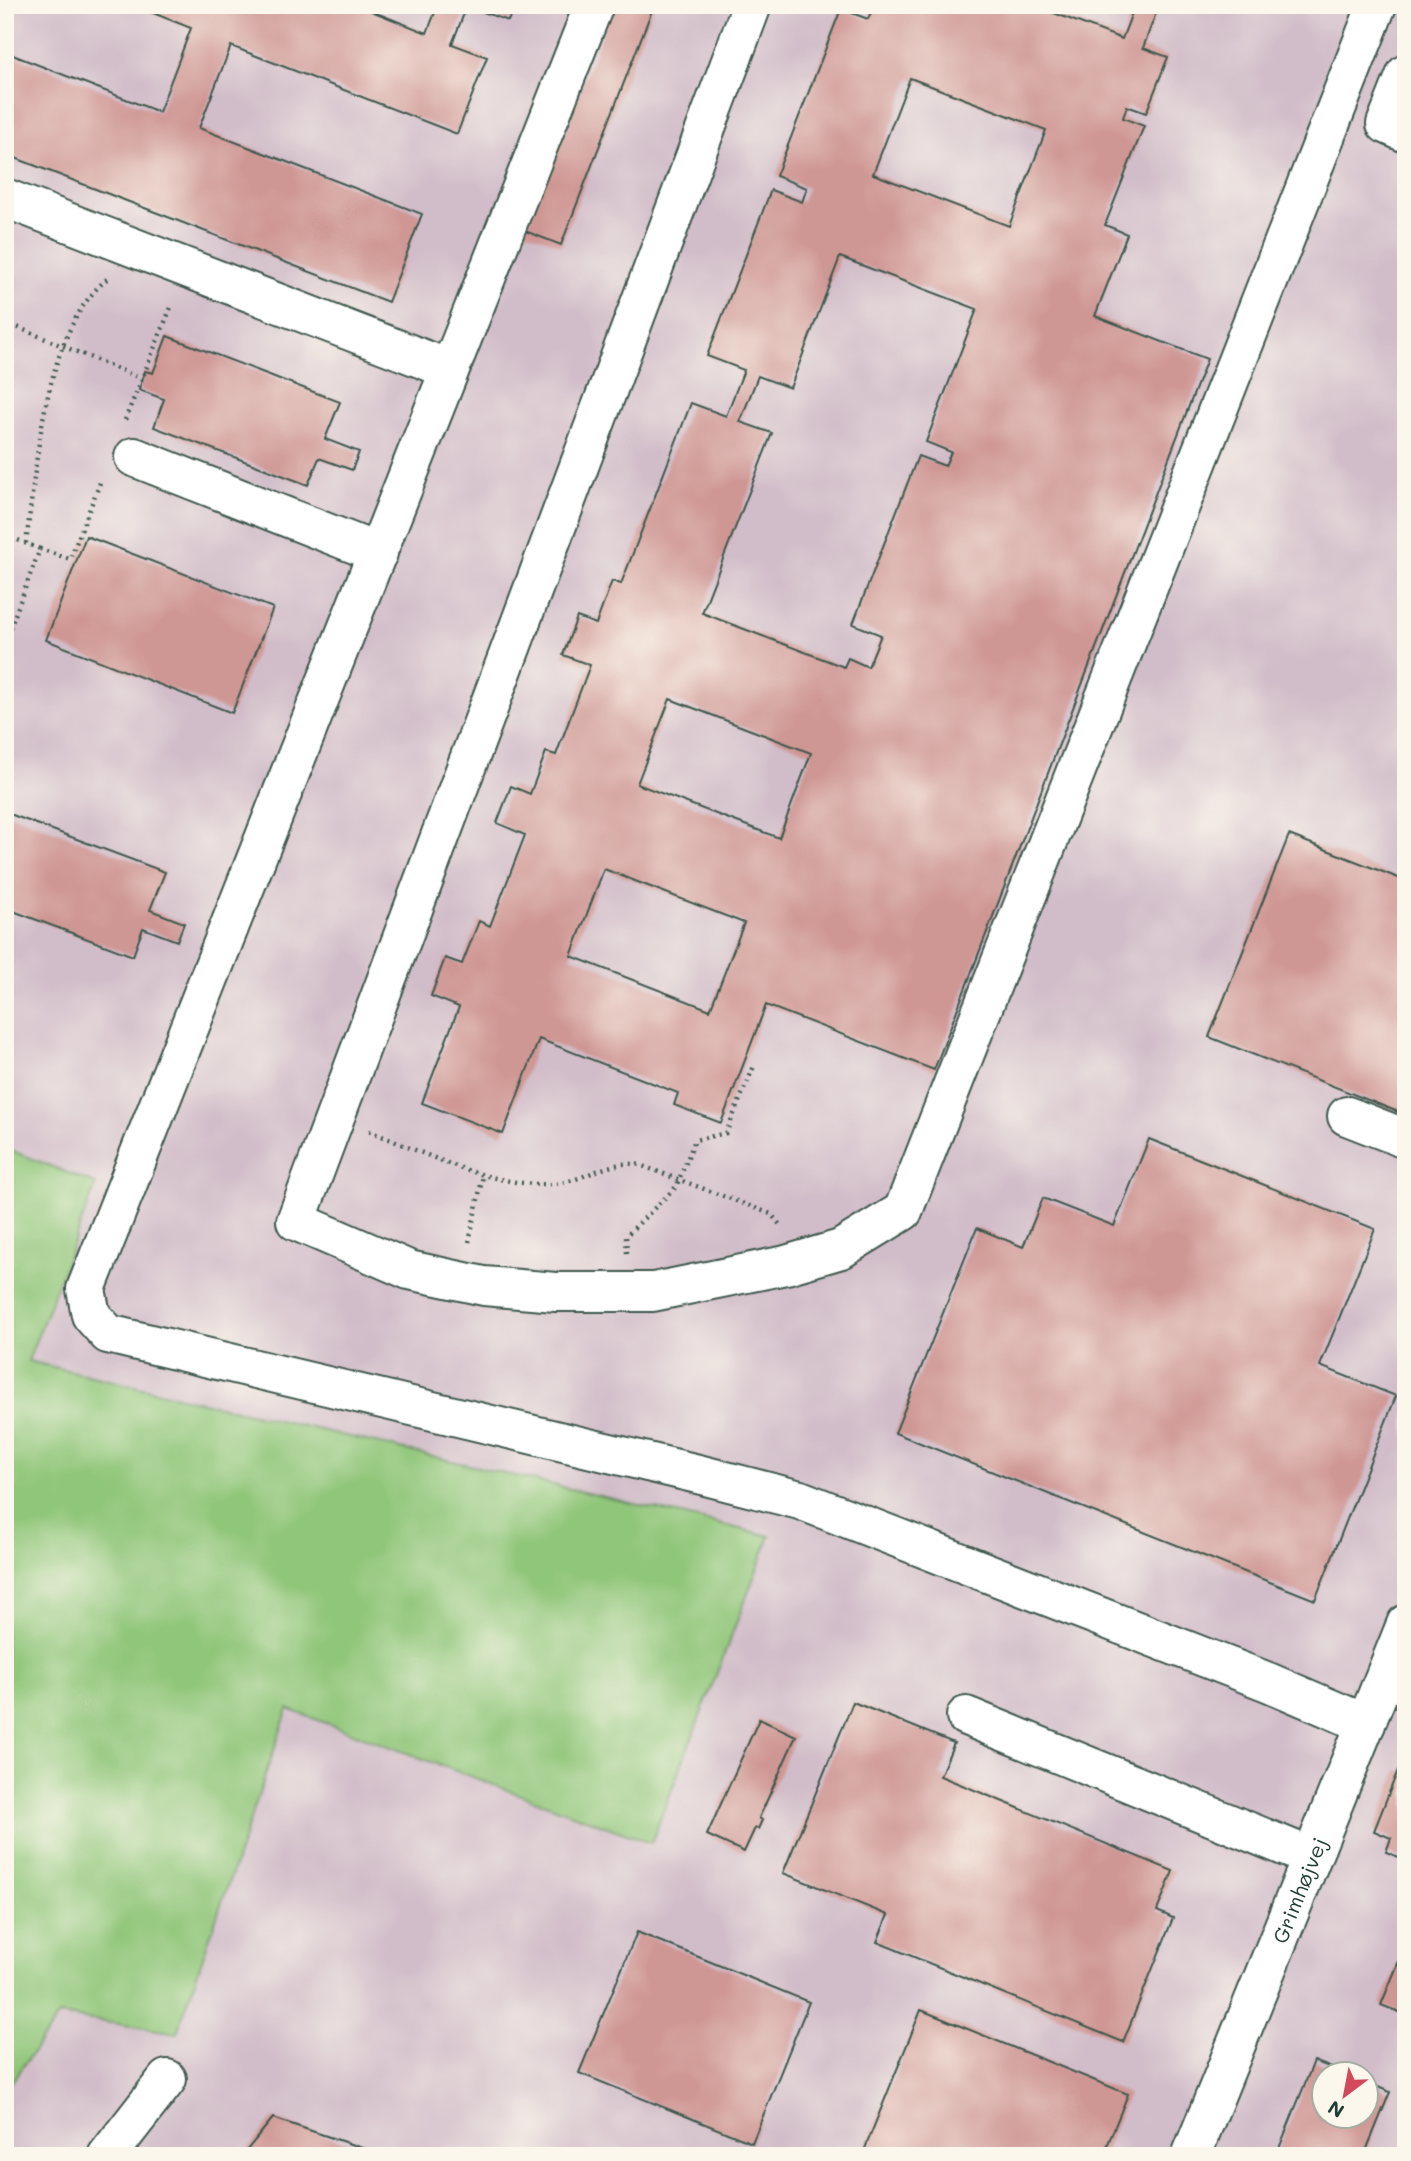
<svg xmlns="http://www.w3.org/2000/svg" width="1411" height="2161" font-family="Mali,sans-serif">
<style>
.industrial{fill:#d1bdc9;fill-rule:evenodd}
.green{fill:#90c679;stroke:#588256;stroke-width:2}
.building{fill:#cf9794;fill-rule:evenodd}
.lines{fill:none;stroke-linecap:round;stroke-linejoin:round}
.minor-casing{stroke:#3e574c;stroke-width:42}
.path{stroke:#3e574c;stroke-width:4.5;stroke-dasharray:2 5;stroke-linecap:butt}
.minor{stroke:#fff;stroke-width:38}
.labels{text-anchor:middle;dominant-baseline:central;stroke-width:5;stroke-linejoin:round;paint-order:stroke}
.street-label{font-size:21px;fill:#1f3d34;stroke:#fbf7ec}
</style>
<rect width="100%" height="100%" fill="#fbf7ec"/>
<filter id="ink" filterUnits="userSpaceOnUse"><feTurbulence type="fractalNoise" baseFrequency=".0143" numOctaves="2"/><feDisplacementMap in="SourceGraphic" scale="14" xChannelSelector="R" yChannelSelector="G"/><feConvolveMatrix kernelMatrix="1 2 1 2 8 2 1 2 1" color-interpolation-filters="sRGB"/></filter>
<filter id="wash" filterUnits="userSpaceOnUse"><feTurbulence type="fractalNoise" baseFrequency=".00686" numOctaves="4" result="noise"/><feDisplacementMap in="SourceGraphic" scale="28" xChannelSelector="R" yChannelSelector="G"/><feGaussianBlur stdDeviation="1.57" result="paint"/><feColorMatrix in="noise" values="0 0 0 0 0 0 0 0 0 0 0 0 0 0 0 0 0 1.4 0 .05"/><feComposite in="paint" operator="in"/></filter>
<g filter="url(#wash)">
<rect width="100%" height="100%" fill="#f1ecd5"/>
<path class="industrial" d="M 5,5 L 1406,5 L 1406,2156 L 5,2156 L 5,2091 L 59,2015 L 177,2033 L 288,1709 L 651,1843 L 770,1537 L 27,1361 L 95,1184 L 5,1148 ZM 1324,2074 L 1366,2074 L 1366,2116 L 1324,2116 Z"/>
<path class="green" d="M 5,1148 L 96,1184 L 28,1361 L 770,1536 L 651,1843 L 288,1709 L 177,2033 L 59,2015 L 5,2091 Z"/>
<g id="blocks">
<path class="building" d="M 133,5 L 356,5 L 427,33 L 438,5 L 515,5 L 508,21 L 467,6 L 452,44 L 487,57 L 457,134 L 231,46 L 199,128 L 422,214 L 388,302 L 5,154 L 5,52 L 159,112 L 191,28 Z
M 613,5 L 654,5 L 561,245 L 525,231 Z
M 865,5 L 1033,5 L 1122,39 L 1135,5 L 1159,5 L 1143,48 L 1168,57 L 1146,113 L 1127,106 L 1123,118 L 1144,126 L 1105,225 L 1127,234 L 1095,316 L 1207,359 L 934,1070 L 766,1005 L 721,1123 L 674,1105 L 678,1093 L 539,1039 L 503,1134 L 422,1103 L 459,1007 L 431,996 L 445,958 L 462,964 L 479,921 L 490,926 L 525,835 L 497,823 L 511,786 L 530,794 L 546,752 L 556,755 L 590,665 L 563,655 L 577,617 L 596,624 L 612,581 L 621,584 L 691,403 L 726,416 L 744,370 L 707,356 L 771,190 L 802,202 L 807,188 L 776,176 L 841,9 L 868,19 L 873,8 ZM 910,78 L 1046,130 L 1009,226 L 873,174 ZM 840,257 L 977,309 L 926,442 L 951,452 L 945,466 L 918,456 L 853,624 L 881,635 L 868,667 L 848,658 L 844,667 L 702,613 L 772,433 L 740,422 L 758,376 L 790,388 ZM 670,699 L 811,753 L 779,838 L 637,784 ZM 604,869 L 744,923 L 710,1010 L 571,956 Z
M 167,336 L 340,402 L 325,439 L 359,452 L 352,470 L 319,458 L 308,485 L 154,427 L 164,399 L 139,390 L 145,371 L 153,373 Z
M 86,536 L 273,608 L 232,713 L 46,640 Z
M 7,813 L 165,872 L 150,910 L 184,923 L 177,941 L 143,928 L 133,956 L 5,908 L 5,818 Z
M 1289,835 L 1406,881 L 1406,1115 L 1209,1037 Z
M 1149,1139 L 1375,1229 L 1320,1366 L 1396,1396 L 1315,1600 L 895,1433 L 977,1228 L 1023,1247 L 1043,1198 L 1114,1226 Z
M 853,1702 L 954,1743 L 940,1776 L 1173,1871 L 1157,1911 L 1173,1918 L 1123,2042 L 877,1942 L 888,1915 L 783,1873 Z
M 759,1719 L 796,1736 L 759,1818 L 762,1820 L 758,1829 L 755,1828 L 744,1852 L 707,1835 Z
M 1398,1770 L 1406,1773 L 1406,1860 L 1386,1852 L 1391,1838 L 1374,1831 Z
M 637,1932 L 809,2002 L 752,2143 L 579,2073 Z
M 1406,1944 L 1406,2015 L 1381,2005 Z
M 921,2010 L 1128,2094 L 1103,2156 L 862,2156 Z
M 1314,2061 L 1344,2073 L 1324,2074 L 1324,2116 L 1366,2116 L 1366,2082 L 1390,2092 L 1364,2156 L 1276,2156 Z
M 273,2118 L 377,2153 L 381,2156 L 242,2156 Z"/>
</g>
</g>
<g filter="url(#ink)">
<use href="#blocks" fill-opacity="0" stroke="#3e574c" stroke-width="2"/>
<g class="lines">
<g class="minor-casing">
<g id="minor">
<path d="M 594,5 L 86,1289 L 91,1315 L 108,1334 L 698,1474 L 800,1500 L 1268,1682 L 1366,1724"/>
<path d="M 752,5 L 296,1221 L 409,1270 L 484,1286 L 556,1292 L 653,1292 L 786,1265 L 841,1249 L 903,1211 L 1377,5"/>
<path d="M 1406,74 L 1386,124 L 1406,133"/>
<path d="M 5,198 L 449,369"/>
<path d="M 134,457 L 378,553"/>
<path d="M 1347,1116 L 1406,1139"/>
<path d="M 966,1716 L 1311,1857"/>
<path d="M 107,2156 L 167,2079"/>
<path id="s1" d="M 1191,2156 L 1406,1624"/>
</g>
</g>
<path class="path" d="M 5,322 L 142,379
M 125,420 L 172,305
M 5,535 L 40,549
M 26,543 C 37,465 43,332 107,279
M 5,641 L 40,549 L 70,559 L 101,480
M 369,1131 C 428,1154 489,1187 553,1184 C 584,1182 609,1158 640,1165 L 771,1214 L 781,1226
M 469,1242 L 483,1175
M 627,1253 L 626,1236 L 676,1187 L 695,1140 L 726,1133 L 754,1066"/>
<use href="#minor" class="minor"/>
</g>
</g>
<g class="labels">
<g class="street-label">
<text stroke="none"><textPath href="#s1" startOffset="287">Grimhøjvej</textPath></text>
</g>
</g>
<rect width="1411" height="2161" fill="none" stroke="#fbf7ec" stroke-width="28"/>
<g transform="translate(1345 2095) rotate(212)"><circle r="33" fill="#fbf7ec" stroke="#a3ada2" stroke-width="2"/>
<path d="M0-5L12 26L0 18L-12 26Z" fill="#d1495b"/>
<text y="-10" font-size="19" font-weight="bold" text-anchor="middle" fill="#1f3d34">N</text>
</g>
</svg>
